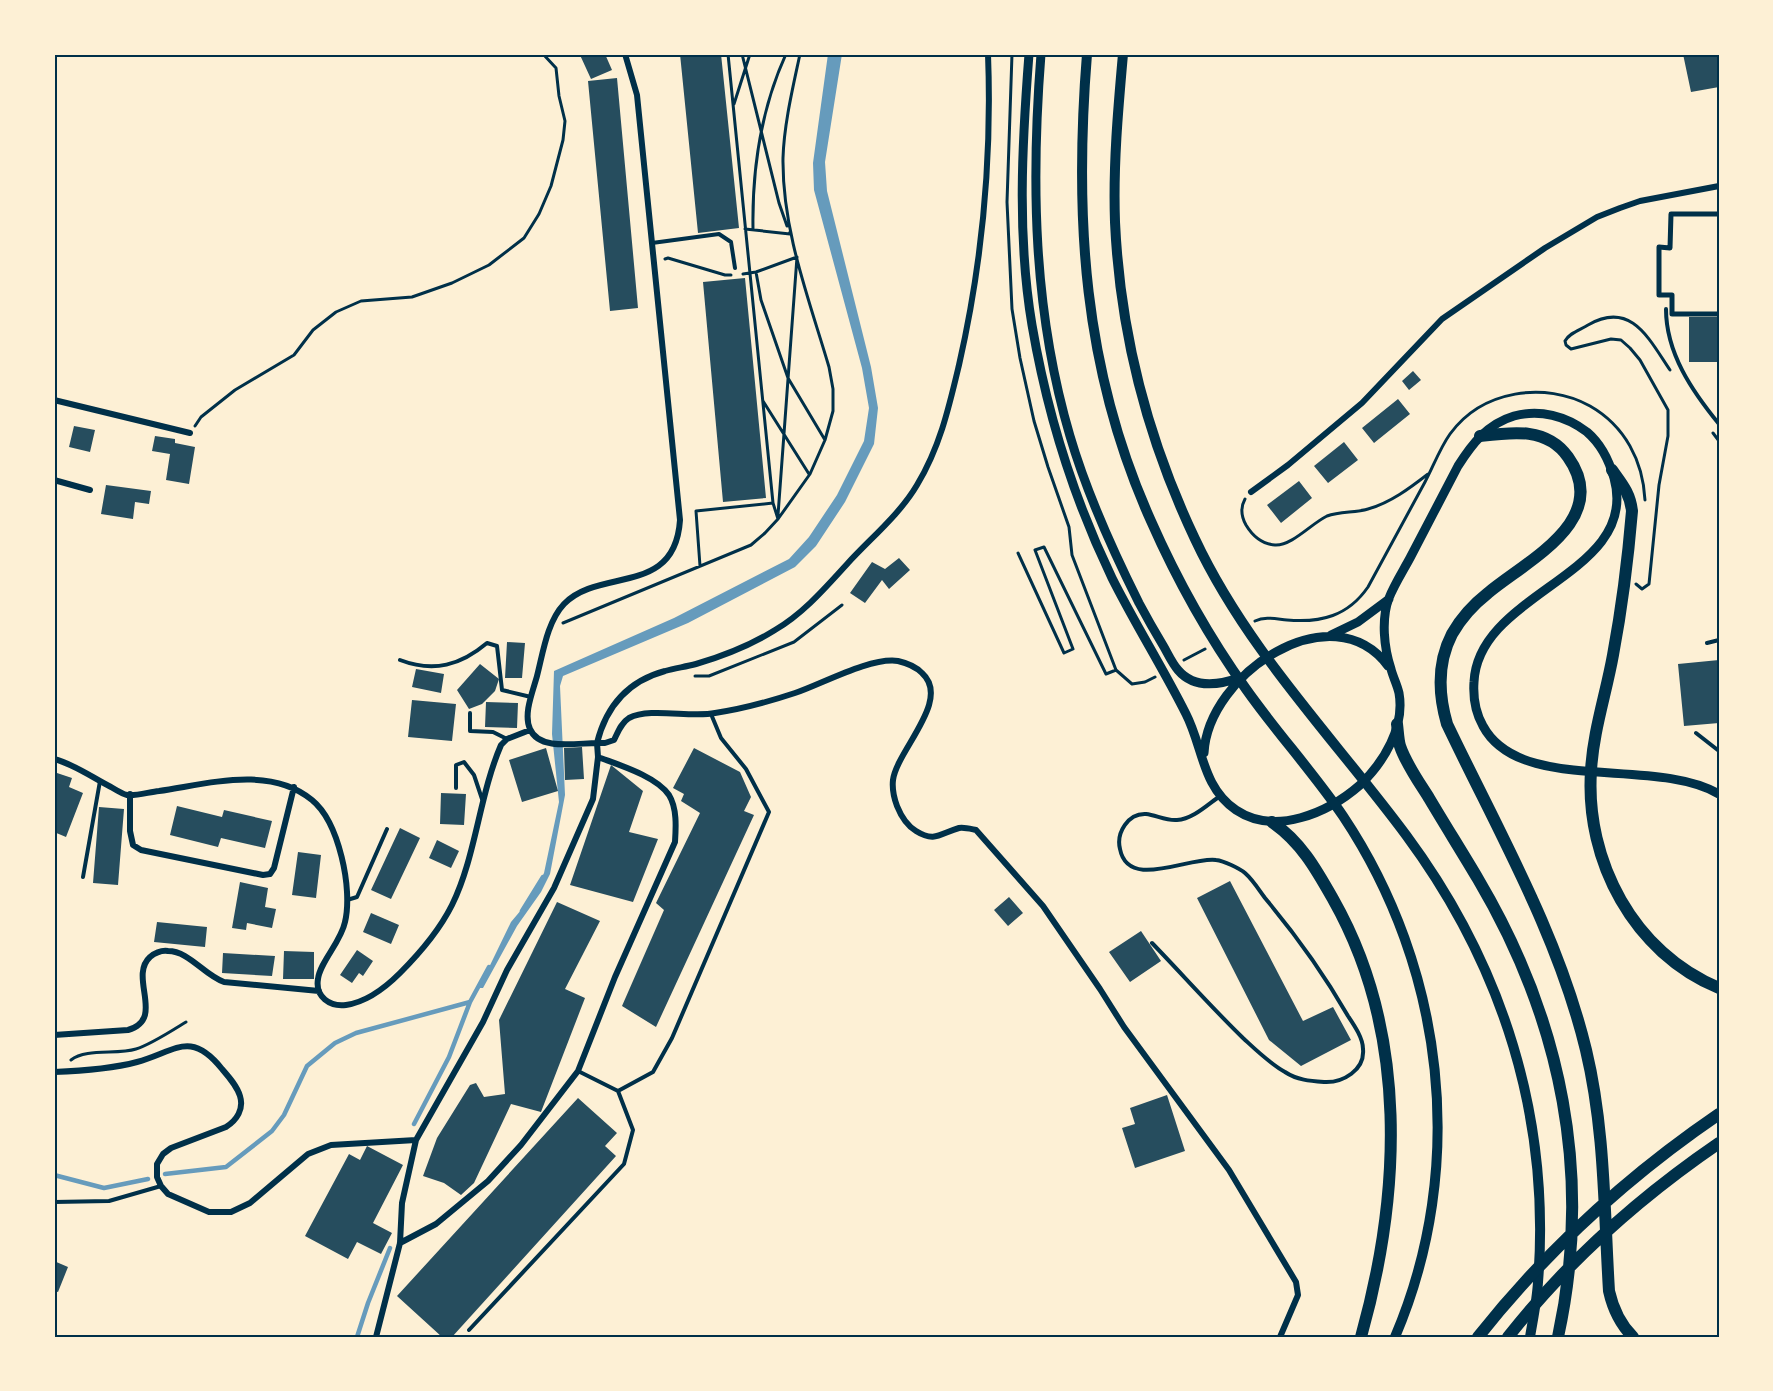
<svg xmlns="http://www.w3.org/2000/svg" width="1773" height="1391" font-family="Quicksand,sans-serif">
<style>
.water{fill:#669bbc}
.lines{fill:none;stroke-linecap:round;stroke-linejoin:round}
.stream{stroke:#669bbc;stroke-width:4.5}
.building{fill:#264d5e}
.path{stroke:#003049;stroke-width:3}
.service{stroke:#003049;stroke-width:4}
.pedestrian{stroke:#003049;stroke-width:5}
.minor{stroke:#003049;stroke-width:6}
.tertiary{stroke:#003049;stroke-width:9}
.primary{stroke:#003049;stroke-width:10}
.motorway{stroke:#003049;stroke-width:12}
.neatline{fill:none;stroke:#003049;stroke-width:2}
</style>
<rect width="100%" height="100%" fill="#fdf0d5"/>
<path class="water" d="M 828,54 L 842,54 L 825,162 L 827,191 L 871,367 L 878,408 L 874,444 L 845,502 L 816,546 L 795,567 L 688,623 L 563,676 L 560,686 L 565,795 L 550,874 L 541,892 L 517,926 L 483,988 L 479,988 L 511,922 L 532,897 L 544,873 L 559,802 L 552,734 L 554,671 L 674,618 L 789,559 L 809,537 L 837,495 L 864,441 L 869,408 L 862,368 L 814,190 L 813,163 Z"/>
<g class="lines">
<path class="stream" d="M 522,911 L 543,877
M 414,1124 L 449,1057 L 470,1002 L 489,967
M 165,1174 L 226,1167 L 272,1131 L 284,1115 L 307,1066 L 335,1043 L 356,1033 L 470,1002
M 54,1175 L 104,1188 L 148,1179
M 357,1337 L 368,1303 L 390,1248"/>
</g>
<path class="building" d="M 582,54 L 605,54 L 612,70 L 591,79 L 580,55 Z
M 680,54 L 721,54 L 739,228 L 698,233 Z
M 1683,54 L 1719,54 L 1719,87 L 1691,92 Z
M 617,78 L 638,308 L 610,311 L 588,81 Z
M 745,278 L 766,498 L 723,502 L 703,282 Z
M 1689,317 L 1719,317 L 1719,362 L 1689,362 Z
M 1413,371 L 1421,380 L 1409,390 L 1402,381 Z
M 1398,399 L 1410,414 L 1374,443 L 1362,428 Z
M 74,426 L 95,430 L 90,452 L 69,447 Z
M 155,436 L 175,439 L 175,443 L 195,447 L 189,484 L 166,480 L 170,454 L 152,451 Z
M 1344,442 L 1358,460 L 1328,483 L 1314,466 Z
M 1299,481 L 1312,498 L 1281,523 L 1267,505 Z
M 106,485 L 151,491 L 149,504 L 135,502 L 133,519 L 101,514 Z
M 899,558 L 910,570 L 889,589 L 882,580 L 865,603 L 850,593 L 872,562 L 885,569 Z
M 507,642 L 525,643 L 522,678 L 505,678 Z
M 1719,660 L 1719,723 L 1684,726 L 1678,664 Z
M 480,664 L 499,679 L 495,691 L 482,704 L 469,709 L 457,690 Z
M 416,669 L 444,674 L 441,693 L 412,687 Z
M 412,700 L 456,704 L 452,741 L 408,737 Z
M 486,702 L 518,703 L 517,728 L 485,727 Z
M 582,747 L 584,779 L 565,780 L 564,748 Z
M 546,748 L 558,791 L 522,802 L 509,760 Z
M 694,748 L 740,772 L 751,797 L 744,811 L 754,815 L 656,1027 L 622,1006 L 664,910 L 656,903 L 700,813 L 681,801 L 684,794 L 673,788 Z
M 611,765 L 643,791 L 629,832 L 658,839 L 633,902 L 570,885 Z
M 54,772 L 72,778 L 69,787 L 83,793 L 66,837 L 54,832 Z
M 441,793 L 466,794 L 464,825 L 440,824 Z
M 177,806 L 222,817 L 224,810 L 272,821 L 265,848 L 221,838 L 218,847 L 170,835 Z
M 99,807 L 124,809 L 118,885 L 93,883 Z
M 400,828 L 420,838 L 391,899 L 371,890 Z
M 437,840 L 459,851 L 451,868 L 429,858 Z
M 298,852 L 321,855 L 316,898 L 292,895 Z
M 1230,881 L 1303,1021 L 1333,1007 L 1351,1040 L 1301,1066 L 1269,1040 L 1197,898 Z
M 240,882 L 268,888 L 265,907 L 276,909 L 272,928 L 247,923 L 246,930 L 232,928 Z
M 1009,897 L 1023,913 L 1008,926 L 994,910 Z
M 557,902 L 600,921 L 565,989 L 585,998 L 541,1112 L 511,1104 L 474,1183 L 461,1195 L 444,1183 L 423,1176 L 437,1138 L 470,1085 L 476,1083 L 484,1097 L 505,1094 L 499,1020 Z
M 371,913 L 399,925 L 391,944 L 363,932 Z
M 157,922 L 207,927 L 205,947 L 154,942 Z
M 1141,931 L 1161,961 L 1130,982 L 1109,952 Z
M 357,950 L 373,961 L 363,976 L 359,973 L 352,983 L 340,975 Z
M 284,951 L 314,952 L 314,979 L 283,979 Z
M 223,953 L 275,956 L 272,976 L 222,973 Z
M 1167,1095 L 1185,1151 L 1135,1168 L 1122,1128 L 1135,1124 L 1130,1108 Z
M 578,1098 L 617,1133 L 605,1146 L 616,1156 L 452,1337 L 442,1337 L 397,1296 Z
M 367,1146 L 403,1165 L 373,1223 L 392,1233 L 381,1254 L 357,1242 L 348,1259 L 305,1236 L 349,1154 L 360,1160 Z
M 54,1261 L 68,1267 L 58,1292 L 54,1291 Z"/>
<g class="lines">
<path class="path" d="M 728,54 L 773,503 L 778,519
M 742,54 L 779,203 L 787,226
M 1012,54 L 1007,202 L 1012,309 L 1020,358 L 1034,421 L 1048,467 L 1069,527 L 1072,555 L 1116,670 L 1132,684 L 1145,682 L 1155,677
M 734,104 L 750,54
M 745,229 L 790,234 L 790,232
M 753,229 C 752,169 761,109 786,54
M 665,259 L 668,258 L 725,275 L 731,275
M 756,272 L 761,300 L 788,378 L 825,440
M 743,274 L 756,272 L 797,257 L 778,515
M 763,401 L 809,474
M 195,426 L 201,417 L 235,390 L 294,355 L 313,330 L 336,312 L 361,301 L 412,297 L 452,283 L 489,265 L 524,238 L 539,214 L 551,186 L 563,140 L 565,121 L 559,96 L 556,68 L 543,54
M 1713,433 L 1719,441
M 1245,499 C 1240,508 1241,516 1246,525 C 1252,535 1262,544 1275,545 C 1292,546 1312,523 1327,516 C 1340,511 1355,513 1368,509 C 1390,503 1410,488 1428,474
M 1018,553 L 1064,653 L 1073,649 L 1035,550 L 1044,547 L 1106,674 L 1116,670
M 700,566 L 696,511 L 773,503
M 1636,584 L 1642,589 L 1649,584 L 1659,485 L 1668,436 L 1668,410 L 1640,360 L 1630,348 L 1621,340 L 1611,339 L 1571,349 L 1566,345 L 1565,341 C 1569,333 1580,330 1588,325 C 1631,300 1649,339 1670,370
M 1255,621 C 1265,616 1276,619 1287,620 C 1321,623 1348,616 1368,587 C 1387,552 1406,517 1425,482 C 1433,467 1440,448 1450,434 C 1482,390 1545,381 1590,406 C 1625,426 1643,461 1645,500
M 563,623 L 751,545 L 765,533 L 778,519 L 810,474 L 825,440 L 833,411 L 833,389 L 829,367 C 809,299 782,230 783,158 C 784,124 793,87 800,54
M 1184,660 L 1205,649
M 695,676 L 709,676 L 794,642 L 842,605
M 71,1060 C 86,1048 117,1055 136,1049 C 150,1045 173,1030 186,1022"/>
<path class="service" d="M 652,243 L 719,234 L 731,242 L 735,268
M 1666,309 C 1666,353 1692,391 1719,424
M 1707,643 L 1719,640
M 400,660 C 434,673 461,665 487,643 L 497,646 L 502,690 L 531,697
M 470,713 L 470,731 L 493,732 L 507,739
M 1696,733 L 1719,751
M 456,788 L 456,765 L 464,762 L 474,775 L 482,799
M 83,877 L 100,781
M 347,900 L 357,897 L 387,829
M 1152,943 C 1182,974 1211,1007 1243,1038 C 1256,1050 1269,1063 1285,1072 C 1297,1080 1310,1081 1324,1082 C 1343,1083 1365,1070 1363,1049 C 1363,1038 1354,1025 1348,1016 C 1324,974 1296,935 1265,898 C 1259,890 1253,880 1245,873 C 1239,868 1224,861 1216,860 C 1190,856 1128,891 1120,849 C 1116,833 1128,813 1146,814 C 1156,815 1166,821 1177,820 C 1193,819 1207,805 1220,796
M 618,1091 L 653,1072 L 672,1038 L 769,812 L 746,769 L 721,738 L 711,714
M 54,1202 L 109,1201 L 161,1186
M 469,1330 L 624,1164 L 633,1130 L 618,1091 L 578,1071"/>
<path class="pedestrian" d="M 1719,214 L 1671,214 L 1670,248 L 1659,247 L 1659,295 L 1672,295 L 1672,314 L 1719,314"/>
<path class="minor" d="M 988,54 C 992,158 982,264 959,365 C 949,407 940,447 917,485 C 900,514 871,538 848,563 C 826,587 804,613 775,630 C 751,645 723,656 696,664 C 685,667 675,668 665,671 C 628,681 606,707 597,743 L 605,743 L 614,740 C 618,732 621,723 629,718 C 650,707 691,718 715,713 C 742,709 768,702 795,693 C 822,684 870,657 898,661 C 907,663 916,667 922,673 C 952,700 897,750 893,780 C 892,789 894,798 897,806 C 901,816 906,825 916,831 C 935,843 941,833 959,828 C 964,827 971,829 976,830 L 1043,906 L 1100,989 L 1124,1027 L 1229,1170 L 1296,1282 L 1298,1295 L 1280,1337
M 54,400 L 190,433
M 54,480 L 90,490
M 1251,492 L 1288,465 L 1362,403 L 1442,319 L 1545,248 L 1597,217 L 1620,208 L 1640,201 L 1719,186
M 54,759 C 74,764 93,778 111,787 C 116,790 122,794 127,795 C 137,796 149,792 159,791 C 208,784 270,765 312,800 C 339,822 353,889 345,922 C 341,942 320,962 318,979 C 315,997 330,1007 346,1005 C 367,1002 385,988 400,973 C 420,953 439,931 452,905 C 476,856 479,796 501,745 L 507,739 L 530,730
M 130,794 L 130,831 L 133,845 L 141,850 L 263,875 L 270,874 L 274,868 L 294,787
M 54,1035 L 128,1030 C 166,1019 128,977 150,957 C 155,953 161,950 168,951 C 189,951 204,975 224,982 L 319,991
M 54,1072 C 81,1071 111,1069 137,1062 C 175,1052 190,1029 222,1069 C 229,1077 237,1086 240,1096 C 244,1109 237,1120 226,1127 L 171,1148 L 163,1154 L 157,1164 L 157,1177 L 161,1186 L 168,1194 L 209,1212 L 231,1212 L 250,1203 L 308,1154 L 331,1145 L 416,1140
M 400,1243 L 436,1224 L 488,1181 L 521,1145 L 578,1071 L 615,977 L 675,842 C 676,827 677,808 669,795 C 656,776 619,765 598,757
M 376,1337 L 400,1243 L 402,1203 L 416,1140 L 483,1022 L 507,970 L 554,888 L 593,799 L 598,757 L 597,743 C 577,743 539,751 530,729 C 523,714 533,691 537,676 C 543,653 547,622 564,604 C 600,567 675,597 680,520 L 637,95 L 625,54"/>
<path class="tertiary" d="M 1029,54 C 1022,144 1017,236 1032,325 C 1047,413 1073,497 1112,578 C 1135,624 1163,668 1186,714 C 1203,747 1202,787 1236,810 C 1275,836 1328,813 1360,785 C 1384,762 1405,727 1399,693 C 1397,684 1393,677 1391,669 C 1384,648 1381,619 1389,598 C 1394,585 1403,571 1410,558 C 1426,527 1442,497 1458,466 C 1472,444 1487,424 1514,416 C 1540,409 1566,416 1587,432 C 1601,444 1609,460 1614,478 C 1641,575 1478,591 1474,682 C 1473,697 1475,712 1483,726 C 1520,795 1654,756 1719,794
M 1041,54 C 1031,182 1033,311 1070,436 C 1087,494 1112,549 1139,603 C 1147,618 1155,632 1164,647 C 1168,654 1172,663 1178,670 C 1194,689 1220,685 1241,677
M 1331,635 L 1358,622 L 1389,599
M 1204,753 C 1208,674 1332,591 1388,666"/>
<path class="primary" d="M 1087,54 C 1074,217 1083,370 1151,521 C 1177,580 1209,637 1246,689 C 1277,733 1313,772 1343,816 C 1445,969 1468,1166 1395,1337
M 1123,54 C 1118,110 1113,166 1115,222 C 1120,332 1148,440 1195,539 C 1247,650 1334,738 1406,835 C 1503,966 1551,1118 1538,1282 C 1537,1300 1533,1319 1530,1337"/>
<path class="motorway" d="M 1480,436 C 1512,432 1547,427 1568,457 C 1613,520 1526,561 1488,593 C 1474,604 1461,618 1452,634 C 1437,663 1438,693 1447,724 C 1498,831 1558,934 1586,1050 C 1605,1129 1604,1210 1609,1291 C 1613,1309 1620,1324 1633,1337
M 1612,470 C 1622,484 1630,493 1632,511 C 1628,559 1622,607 1613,655 C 1606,694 1593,732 1591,771 C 1585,861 1634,953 1719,988
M 1397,724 C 1398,731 1398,739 1400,746 C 1406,764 1419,782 1429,798 C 1445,825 1462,852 1478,879 C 1562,1021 1593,1176 1558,1337
M 1272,822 C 1301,842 1316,869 1333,899 C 1409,1033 1401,1194 1361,1337
M 1478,1337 C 1547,1250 1628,1176 1719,1114
M 1508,1337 C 1567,1262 1640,1197 1719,1143"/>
</g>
<rect width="1773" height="1391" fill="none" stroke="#fdf0d5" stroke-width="111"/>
<rect x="56" y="56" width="1662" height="1280" class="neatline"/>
</svg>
